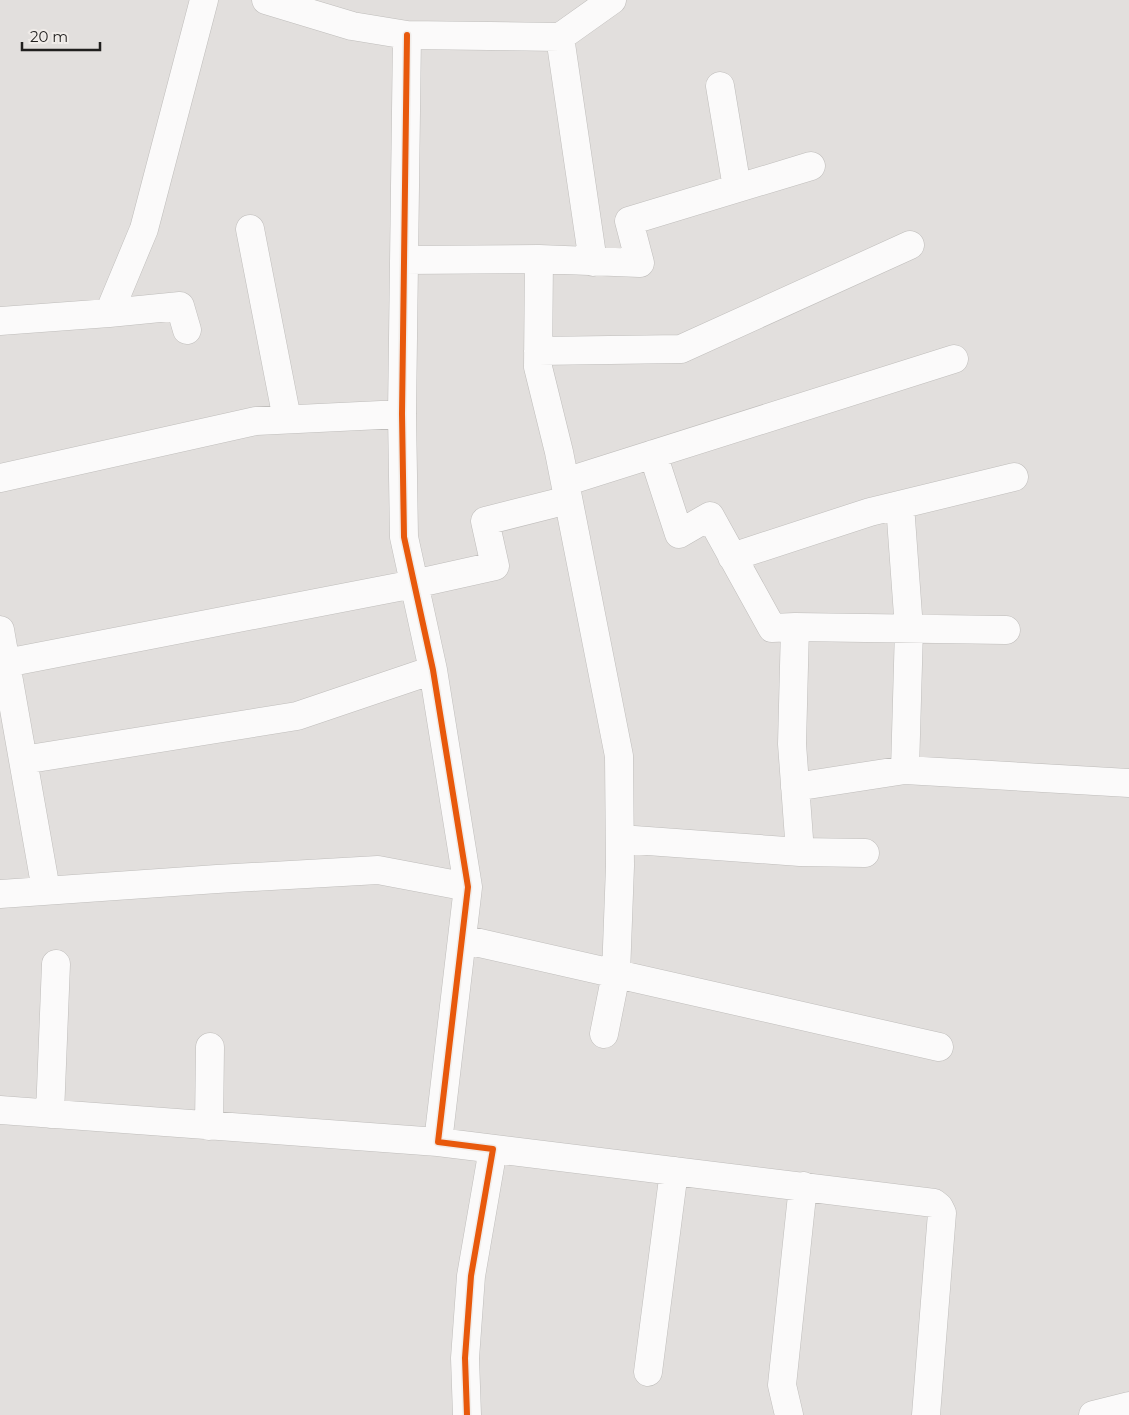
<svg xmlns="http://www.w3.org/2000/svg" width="1129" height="1415" font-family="Montserrat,sans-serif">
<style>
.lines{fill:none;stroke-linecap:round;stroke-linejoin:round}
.minor-casing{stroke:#bfbdbb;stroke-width:29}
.minor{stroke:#fbfafa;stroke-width:28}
.cycleway-casing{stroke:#f0ece9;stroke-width:9}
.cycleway{stroke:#e8590c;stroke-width:6}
</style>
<rect width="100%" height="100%" fill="#e2dfdd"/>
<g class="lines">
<g class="minor-casing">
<path id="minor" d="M 266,0 L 352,26 L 407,35 L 560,37 L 612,0
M 407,35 L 402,414 L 404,537 L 433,670 L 468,887 L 438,1142
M 560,37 L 593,262
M 720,86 L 737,188
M 250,229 L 287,419
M 539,259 L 538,367 L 559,452 L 619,756 L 620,866 L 616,974 L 604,1034
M 404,260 L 539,259 L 640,263 L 629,221 L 811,166
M 109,313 L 144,229 L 204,0
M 0,321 L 109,313 L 180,306 L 187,330
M 538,351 L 681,349 L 910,245
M 653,454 L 679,534 L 710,516 L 772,628 L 795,627 L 792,744 L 800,852
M 0,478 L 256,421 L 402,414
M 565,482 L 954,359
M 900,505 L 909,629 L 905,770
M 732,557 L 870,512 L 1014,477
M 795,627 L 1006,630
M 0,630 L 46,890
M 6,663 L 414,584 L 495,566 L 485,521 L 568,500
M 23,760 L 297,716 L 433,670
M 795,787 L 905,770 L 1129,783
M 620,839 L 800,852 L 865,853
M 0,894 L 217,879 L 378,870 L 468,887
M 462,939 L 939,1047
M 0,1110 L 438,1142 L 934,1203 L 939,1207 L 942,1213 L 926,1415
M 50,1114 L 56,964
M 209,1126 L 210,1047
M 648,1372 L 674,1171
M 467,1415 L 465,1358 L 471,1276 L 493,1149
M 789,1415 L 782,1385 L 803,1186
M 1093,1415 L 1129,1406"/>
</g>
<use href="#minor" class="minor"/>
<g class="cycleway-casing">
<path id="cycleway" d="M 407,35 L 402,414 L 404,537 L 433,670 L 468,887 L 438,1142 L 493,1149 L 471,1276 L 465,1358 L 467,1415"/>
</g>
<use href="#cycleway" class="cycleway"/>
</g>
<path d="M22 42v8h78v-8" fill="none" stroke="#201f1e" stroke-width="2.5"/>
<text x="30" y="42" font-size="15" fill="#201f1e" stroke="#f0ece9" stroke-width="4" paint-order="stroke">20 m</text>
</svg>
